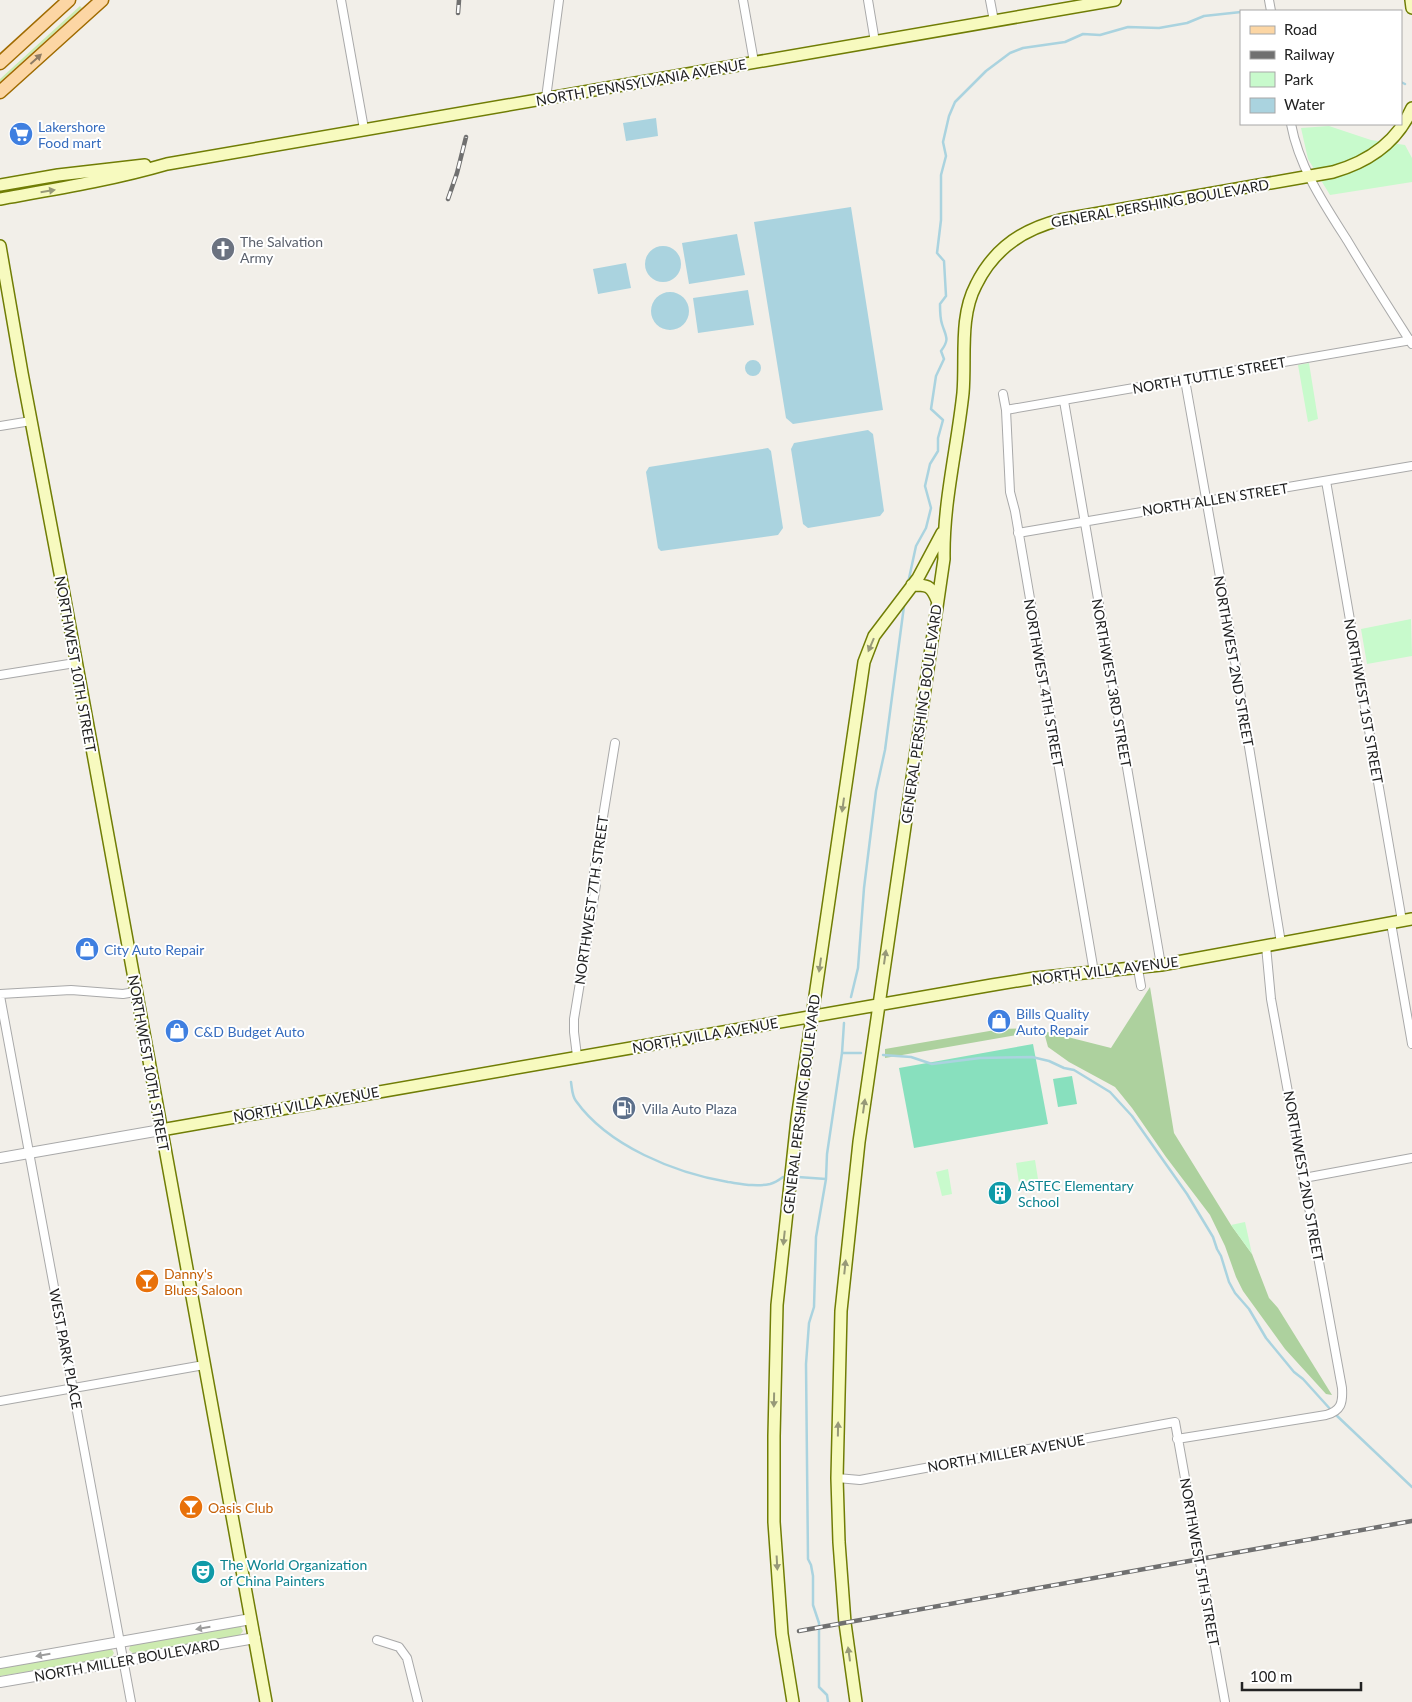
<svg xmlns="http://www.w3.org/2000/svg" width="1412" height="1702" font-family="Lato,sans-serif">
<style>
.grass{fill:#cdebb0}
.forest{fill:#add19e}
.park{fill:#c8facc}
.pitch{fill:#88e0be}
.water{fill:#aad3df}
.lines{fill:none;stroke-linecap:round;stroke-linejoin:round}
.stream{stroke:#aad3df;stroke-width:2.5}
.minor-casing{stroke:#a9a9a9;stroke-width:10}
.tertiary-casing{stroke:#a9a9a9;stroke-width:12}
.secondary-casing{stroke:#707d05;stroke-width:14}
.primary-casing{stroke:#a06b00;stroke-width:15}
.minor{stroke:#fff;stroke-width:8}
.tertiary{stroke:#fff;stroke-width:10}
.secondary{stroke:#f7fabf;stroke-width:11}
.primary{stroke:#fcd6a4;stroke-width:12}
.rail-casing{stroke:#707070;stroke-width:4.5}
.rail{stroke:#fff;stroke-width:2.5;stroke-dasharray:8;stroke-linecap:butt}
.oneway{fill:#8f7c63}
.oneway2{fill:#979978}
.oneway3{fill:#9c9c9c}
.labels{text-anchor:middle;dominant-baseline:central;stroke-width:4;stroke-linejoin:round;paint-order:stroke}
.street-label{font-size:14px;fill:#222;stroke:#fff}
.shop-label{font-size:14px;fill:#366cbe;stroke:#fff;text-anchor:start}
.worship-label{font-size:14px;fill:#5b616d;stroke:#fff;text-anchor:start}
.service-label{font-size:14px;fill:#4e5e75;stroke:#fff;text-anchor:start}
.culture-label{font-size:14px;fill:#0d838f;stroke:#fff;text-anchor:start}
.food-label{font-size:14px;fill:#c56008;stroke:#fff;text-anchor:start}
</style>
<rect width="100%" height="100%" fill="#f2efe9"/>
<path class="grass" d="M 80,6 L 82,8 L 0,82 L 0,79 Z
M 237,1626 L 241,1627 L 243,1631 L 239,1636 L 134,1654 L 129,1650 L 130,1646 L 132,1644 Z
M 111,1648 L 114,1653 L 110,1659 L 0,1676 L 0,1667 Z"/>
<path class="forest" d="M 1150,987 L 1174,1133 L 1231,1225 L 1252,1254 L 1269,1298 L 1278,1308 L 1332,1395 L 1326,1394 L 1285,1349 L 1243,1291 L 1236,1277 L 1225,1246 L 1210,1215 L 1166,1157 L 1132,1108 L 1115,1087 L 1069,1062 L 1048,1047 L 1045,1036 L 1033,1032 L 885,1058 L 885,1049 L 1001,1029 L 1032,1028 L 1111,1048 Z"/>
<path class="park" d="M 1329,126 L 1371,140 L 1405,145 L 1412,158 L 1412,182 L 1330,195 L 1308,159 L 1301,128 Z
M 1309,363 L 1318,419 L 1308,422 L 1298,365 Z
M 1411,619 L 1412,656 L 1367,664 L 1361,629 Z
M 1035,1160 L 1038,1179 L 1019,1183 L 1016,1163 Z
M 948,1169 L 952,1194 L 942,1196 L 936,1172 Z
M 1245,1222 L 1252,1254 L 1231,1225 Z"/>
<path class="pitch" d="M 1033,1044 L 1048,1124 L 914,1148 L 899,1068 Z
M 1072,1076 L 1077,1104 L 1058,1107 L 1053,1079 Z"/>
<path class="water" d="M 656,118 L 658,136 L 626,141 L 623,123 Z
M 851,207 L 883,410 L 793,424 L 786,418 L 754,222 Z
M 737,234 L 745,275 L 689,284 L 682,243 Z
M645 264a18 18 0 1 1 36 0a18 18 0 1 1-36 0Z
M 626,263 L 631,288 L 598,294 L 593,269 Z
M 748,290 L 754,325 L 698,333 L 693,298 Z
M651 311a19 19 0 1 1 38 0a19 19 0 1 1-38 0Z
M745 368a8 8 0 1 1 16 0a8 8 0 1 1-16 0Z
M 868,430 L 873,434 L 884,511 L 880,516 L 808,528 L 803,524 L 791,449 L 794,443 Z
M 768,448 L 771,451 L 783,528 L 778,535 L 661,551 L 658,548 L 646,472 L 649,467 Z"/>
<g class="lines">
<path class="stream" d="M 1401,82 L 1405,84
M 908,583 L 916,546 L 926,528 L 931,508 L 925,486 L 930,464 L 938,451 L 938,438 L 943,420 L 931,409 L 936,376 L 944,359 L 941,351 C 950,339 946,337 942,324 C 940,318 940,310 940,304 L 946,296 L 944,261 L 937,253 L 941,220 L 941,175 L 946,156 L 943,142 L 949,116 L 955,102 L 986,71 L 1010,53 L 1023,48 L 1065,42 L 1083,34 L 1100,35 L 1128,27 L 1159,28 L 1187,23 L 1204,16 L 1241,12
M 851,997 L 858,968 L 864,888 L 876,791 L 885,750 L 904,606
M 842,1053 L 861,1053
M 883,1055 L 911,1057 L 932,1064 L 980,1058 L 1032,1057 L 1049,1061 L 1064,1068 L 1074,1070 L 1110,1092 L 1132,1116 L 1187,1194 L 1213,1237 L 1217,1249 L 1221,1256 L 1229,1282 L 1235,1293 L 1249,1309 L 1266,1338 L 1294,1372 L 1303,1379 L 1331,1410
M 571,1082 C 572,1088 572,1096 576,1101 C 608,1146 675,1173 728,1182 C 742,1184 756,1187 770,1184 C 774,1183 779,1180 783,1177
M 798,1177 L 826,1179
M 1335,1414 L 1412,1487
M 828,1702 L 827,1695 L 819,1687 L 819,1623 L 813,1605 L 813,1576 L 811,1565 L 808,1559 L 806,1364 L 809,1323 L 814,1307 L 816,1237 L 826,1179 L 827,1154 L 842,1053 L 844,1023"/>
<g class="minor-casing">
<path id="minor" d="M 341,0 L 364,129
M 743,0 L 754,62
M 868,0 L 875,42
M 990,0 L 994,21
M 1269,0 L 1271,11
M 546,98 L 559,0
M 1291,124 C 1299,167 1324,204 1347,240 C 1368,275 1390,310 1412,344
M 1185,380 L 1236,667 L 1281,943
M 1003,394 L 1006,410 L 1010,492 L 1015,511 L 1094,972
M 1064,401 L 1161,965
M 1006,410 L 1412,340
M 0,426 L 31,421
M 1326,481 L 1402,921
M 1018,533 L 1412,466
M 0,675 L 75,663
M 1391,923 L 1412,1044
M 1138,969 L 1141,986
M 0,994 L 71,990 L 123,994 L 135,992
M 0,996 L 131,1702
M 577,1056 L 574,1032 L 574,1019 L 596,885 L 594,872 L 615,743
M 1304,1178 L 1412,1158
M 0,1401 L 204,1365
M 1177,1439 L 1326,1415 C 1341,1411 1343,1403 1342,1388 L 1271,999 L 1266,946
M 837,1478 L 860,1480 L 1175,1422 L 1225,1702
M 377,1640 L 399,1647 L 407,1658 L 418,1702"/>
</g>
<g class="tertiary-casing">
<path id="tertiary" d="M 0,1158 L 161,1130
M 0,1663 L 251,1619
M 0,1682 L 255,1638"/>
</g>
<g class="secondary-casing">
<path id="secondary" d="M 1411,0 L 1412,8
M 0,185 L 58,175 L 145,165
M 0,199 C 56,189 112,180 167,164 L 1115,0
M 0,246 L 22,373 L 63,589 L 266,1702
M 912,585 C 927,585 931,585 937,600
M 161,1130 L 992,985 L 1035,978 L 1161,965 L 1412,919
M 793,1702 L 782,1634 L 774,1522 L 774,1436 L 777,1305 L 797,1119 L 864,662 L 874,636 L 918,578 L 942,533
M 856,1702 L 845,1623 L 839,1542 L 837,1478 L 841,1311 L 859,1142 L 944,559 C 943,503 957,449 963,393 C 966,358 959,317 976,285 C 993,250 1023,229 1060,220 L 1333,172 C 1368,162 1397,143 1412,108"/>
</g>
<g class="primary-casing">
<path id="primary" d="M 0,63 L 69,0
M 0,92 L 102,0"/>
</g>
<use href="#minor" class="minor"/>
<use href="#tertiary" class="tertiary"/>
<use href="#secondary" class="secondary"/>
<use href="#primary" class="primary"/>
<g class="rail-casing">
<path id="rail" d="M 458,13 L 459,0
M 448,199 L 457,173 L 466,137
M 799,1631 L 1412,1521"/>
</g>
<use href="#rail" class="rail"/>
</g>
<defs><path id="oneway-solid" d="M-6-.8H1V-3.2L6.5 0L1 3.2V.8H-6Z" transform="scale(1.25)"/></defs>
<use class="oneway" href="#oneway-solid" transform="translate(36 59) rotate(-42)"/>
<g class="oneway2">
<use href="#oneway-solid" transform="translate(48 191) rotate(-9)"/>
<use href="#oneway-solid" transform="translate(871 645) rotate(113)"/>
<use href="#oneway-solid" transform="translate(843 805) rotate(98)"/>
<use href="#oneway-solid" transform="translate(885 957) rotate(-82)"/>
<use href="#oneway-solid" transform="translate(820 965) rotate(98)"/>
<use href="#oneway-solid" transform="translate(864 1106) rotate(-82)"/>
<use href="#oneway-solid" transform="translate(784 1238) rotate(96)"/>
<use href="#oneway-solid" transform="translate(845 1267) rotate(-84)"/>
<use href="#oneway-solid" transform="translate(774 1400) rotate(91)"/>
<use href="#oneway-solid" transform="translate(838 1429) rotate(-89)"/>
<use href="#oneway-solid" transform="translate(777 1563) rotate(87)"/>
<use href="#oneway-solid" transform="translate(849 1654) rotate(-98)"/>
</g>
<g class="oneway3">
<use href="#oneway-solid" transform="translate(203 1628) rotate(170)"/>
<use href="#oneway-solid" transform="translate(43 1655) rotate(170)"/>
</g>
<defs>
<g id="supermarket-disc" transform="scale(1.25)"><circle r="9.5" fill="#3f7fe0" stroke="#fff"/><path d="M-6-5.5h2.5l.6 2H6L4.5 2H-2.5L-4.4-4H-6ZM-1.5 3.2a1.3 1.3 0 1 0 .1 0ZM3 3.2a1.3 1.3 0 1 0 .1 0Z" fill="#fff"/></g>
<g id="church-disc" transform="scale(1.25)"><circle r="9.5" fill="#6b7280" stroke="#fff"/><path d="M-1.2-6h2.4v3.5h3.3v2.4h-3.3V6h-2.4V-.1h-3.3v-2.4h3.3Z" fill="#fff"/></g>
<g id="shop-disc" transform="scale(1.25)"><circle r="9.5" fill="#3f7fe0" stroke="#fff"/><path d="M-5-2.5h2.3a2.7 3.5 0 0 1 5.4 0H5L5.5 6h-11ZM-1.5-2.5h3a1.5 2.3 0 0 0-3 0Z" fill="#fff"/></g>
<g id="fuel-disc" transform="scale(1.25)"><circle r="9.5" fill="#5c6f8a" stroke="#fff"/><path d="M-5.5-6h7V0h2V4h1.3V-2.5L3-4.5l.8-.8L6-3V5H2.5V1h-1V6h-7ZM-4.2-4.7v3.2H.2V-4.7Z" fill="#fff"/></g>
<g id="building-disc" transform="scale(1.25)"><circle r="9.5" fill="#0f9aa8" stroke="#fff"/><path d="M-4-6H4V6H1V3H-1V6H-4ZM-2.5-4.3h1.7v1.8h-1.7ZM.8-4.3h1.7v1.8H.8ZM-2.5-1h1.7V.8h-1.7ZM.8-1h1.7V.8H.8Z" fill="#fff"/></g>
<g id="bar-disc" transform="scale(1.25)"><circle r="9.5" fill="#e8710a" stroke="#fff"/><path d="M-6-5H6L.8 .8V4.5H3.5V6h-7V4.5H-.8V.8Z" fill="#fff"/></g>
<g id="theatre-disc" transform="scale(1.25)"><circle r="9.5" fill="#0f9aa8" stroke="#fff"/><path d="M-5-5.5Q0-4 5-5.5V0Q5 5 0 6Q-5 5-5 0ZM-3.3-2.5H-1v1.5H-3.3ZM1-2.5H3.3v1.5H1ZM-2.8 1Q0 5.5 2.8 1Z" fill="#fff"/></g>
</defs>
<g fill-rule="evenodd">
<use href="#supermarket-disc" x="21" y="134"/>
<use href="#church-disc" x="223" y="249"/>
<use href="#shop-disc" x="87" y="949"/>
<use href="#shop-disc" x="999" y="1021"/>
<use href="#shop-disc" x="177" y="1031"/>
<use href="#fuel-disc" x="624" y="1108"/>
<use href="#building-disc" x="1000" y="1193"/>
<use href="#bar-disc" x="147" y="1281"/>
<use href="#bar-disc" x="191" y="1507"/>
<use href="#theatre-disc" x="203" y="1572"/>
</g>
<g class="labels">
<g class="street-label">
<text transform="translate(641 82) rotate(-10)">NORTH PENNSYLVANIA AVENUE</text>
<text transform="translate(1160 203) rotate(-10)">GENERAL PERSHING BOULEVARD</text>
<text transform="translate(1209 375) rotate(-10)">NORTH TUTTLE STREET</text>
<text transform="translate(1215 499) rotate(-9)">NORTH ALLEN STREET</text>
<text transform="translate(1234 661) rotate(80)">NORTHWEST 2ND STREET</text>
<text transform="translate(76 664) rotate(80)">NORTHWEST 10TH STREET</text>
<text transform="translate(1044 683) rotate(80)">NORTHWEST 4TH STREET</text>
<text transform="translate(1112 683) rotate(80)">NORTHWEST 3RD STREET</text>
<text transform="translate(1364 701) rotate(80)">NORTHWEST 1ST STREET</text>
<text transform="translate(921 714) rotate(-82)">GENERAL PERSHING BOULEVARD</text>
<text transform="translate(591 900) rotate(-82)">NORTHWEST 7TH STREET</text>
<text transform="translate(1105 970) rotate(-7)">NORTH VILLA AVENUE</text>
<text transform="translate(705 1035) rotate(-10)">NORTH VILLA AVENUE</text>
<text transform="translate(149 1063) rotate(80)">NORTHWEST 10TH STREET</text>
<text transform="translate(306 1104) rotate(-10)">NORTH VILLA AVENUE</text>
<text transform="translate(801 1104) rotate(-83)">GENERAL PERSHING BOULEVARD</text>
<text transform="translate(1304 1176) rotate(80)">NORTHWEST 2ND STREET</text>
<text transform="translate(66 1349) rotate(79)">WEST PARK PLACE</text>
<text transform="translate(1006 1453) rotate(-10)">NORTH MILLER AVENUE</text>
<text transform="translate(1200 1562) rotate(80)">NORTHWEST 5TH STREET</text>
<text transform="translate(127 1660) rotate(-10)">NORTH MILLER BOULEVARD</text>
</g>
<g class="shop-label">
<text x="38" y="126">Lakershore<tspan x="38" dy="16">Food mart</tspan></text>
<text x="104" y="949">City Auto Repair</text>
<text x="1016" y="1013">Bills Quality<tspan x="1016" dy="16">Auto Repair</tspan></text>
<text x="194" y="1031">C&amp;D Budget Auto</text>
</g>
<g class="worship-label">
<text x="240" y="241">The Salvation<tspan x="240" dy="16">Army</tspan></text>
</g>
<g class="service-label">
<text x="642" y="1108">Villa Auto Plaza</text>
</g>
<g class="culture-label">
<text x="1018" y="1185">ASTEC Elementary<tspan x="1018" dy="16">School</tspan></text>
<text x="220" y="1564">The World Organization<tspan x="220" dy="16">of China Painters</tspan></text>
</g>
<g class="food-label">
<text x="164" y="1273">Danny's<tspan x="164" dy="16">Blues Saloon</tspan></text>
<text x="208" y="1507">Oasis Club</text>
</g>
</g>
<rect x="1240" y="10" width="162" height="115" fill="#ffffff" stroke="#a7a7a7"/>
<rect x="1250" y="26" width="25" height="8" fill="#fcd6a4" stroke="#a7a7a7"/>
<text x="1284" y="35" font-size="15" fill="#222222">Road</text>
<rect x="1250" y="51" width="25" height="8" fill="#707070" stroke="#a7a7a7"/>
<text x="1284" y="60" font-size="15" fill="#222222">Railway</text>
<rect x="1250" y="72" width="25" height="15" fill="#c8facc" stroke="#a7a7a7"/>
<text x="1284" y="85" font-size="15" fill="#222222">Park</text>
<rect x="1250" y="98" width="25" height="15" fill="#aad3df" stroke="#a7a7a7"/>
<text x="1284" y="110" font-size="15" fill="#222222">Water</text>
<path d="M1242 1682v8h119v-8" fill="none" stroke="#222222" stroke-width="2.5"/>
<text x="1250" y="1682" font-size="15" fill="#222222" stroke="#ffffff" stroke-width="4" paint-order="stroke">100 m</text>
</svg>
